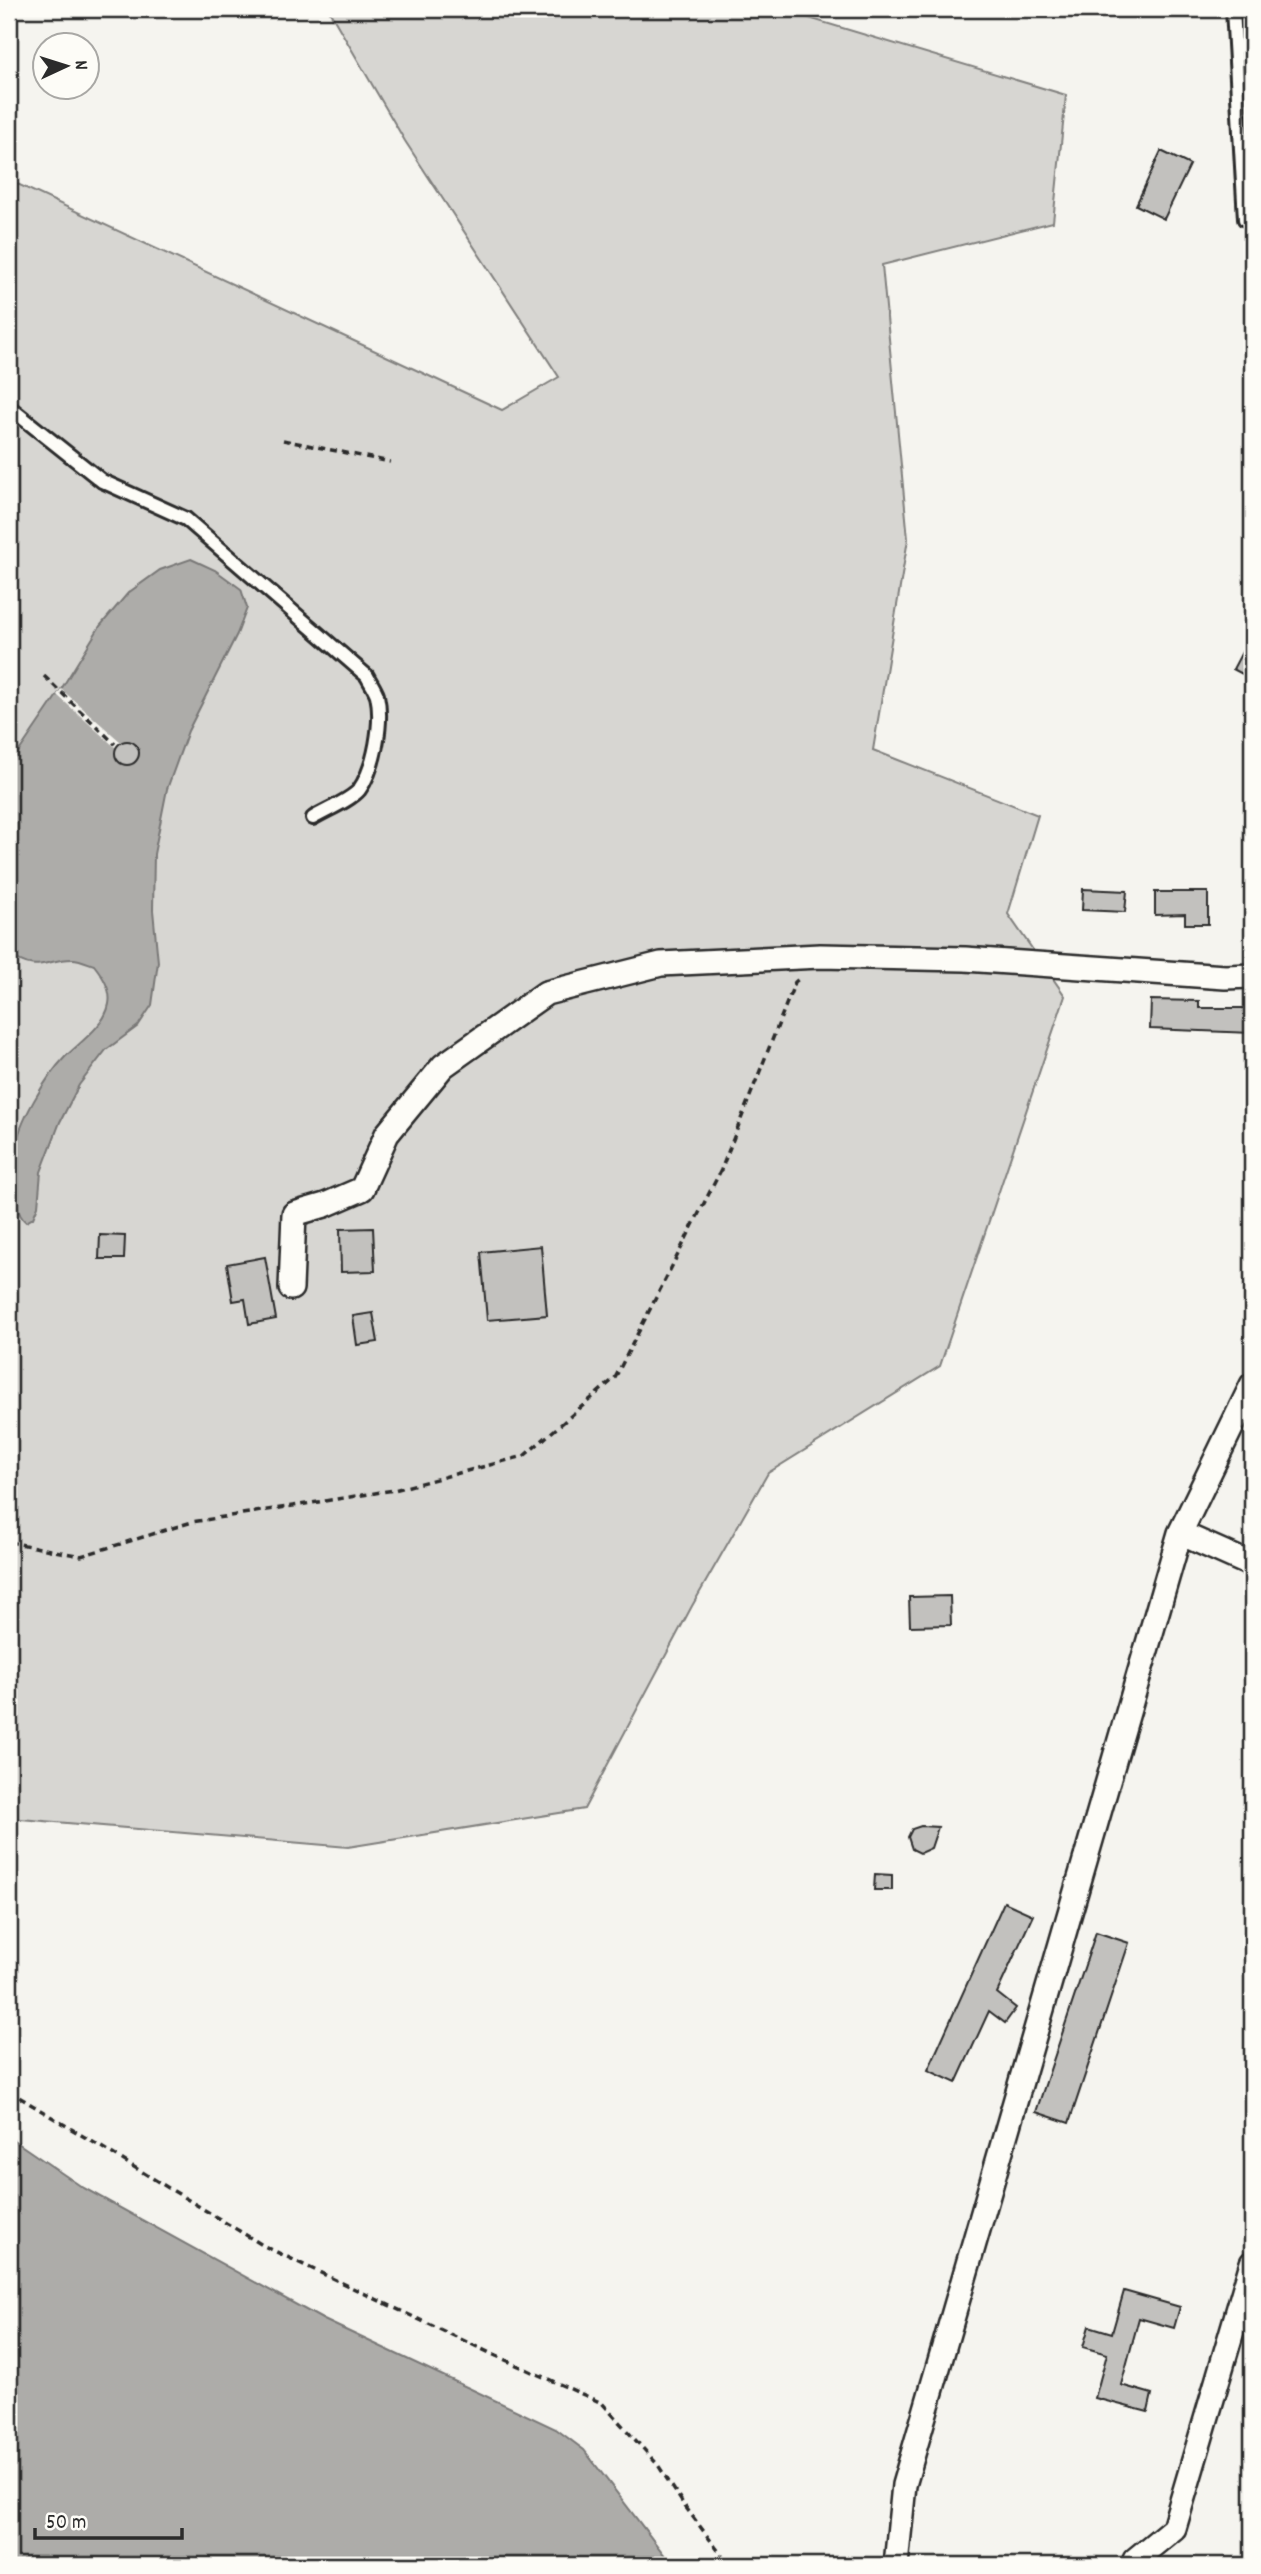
<svg xmlns="http://www.w3.org/2000/svg" width="1261" height="2574" font-family="Dekko,sans-serif">
<style>
.green{fill:#d7d6d2;stroke:#81807e;stroke-width:2}
.water{fill:#adaca9;stroke:#797877;stroke-width:2}
.pier{fill:#f5f4ef}
.building{fill:#c2c1be;stroke:#2b2b2b;stroke-width:2}
.lines{fill:none;stroke-linecap:round;stroke-linejoin:round}
.lane-casing{stroke:#2b2b2b;stroke-width:18}
.street-casing{stroke:#2b2b2b;stroke-width:28}
.path{stroke:#2b2b2b;stroke-width:3.5;stroke-dasharray:7 5;stroke-linecap:butt}
.lane{stroke:#fdfcf7;stroke-width:12}
.street{stroke:#fdfcf7;stroke-width:23}
</style>
<rect width="100%" height="100%" fill="#f5f4ef"/>
<filter id="ink" filterUnits="userSpaceOnUse"><feTurbulence type="fractalNoise" baseFrequency=".0143" numOctaves="2"/><feDisplacementMap in="SourceGraphic" scale="14" xChannelSelector="R" yChannelSelector="G"/><feConvolveMatrix kernelMatrix="1 2 1 2 8 2 1 2 1" color-interpolation-filters="sRGB"/></filter>
<g filter="url(#ink)">
<path class="green" d="M 328,9 L 779,9 L 1066,95 L 1053,222 L 882,265 L 908,539 L 873,750 L 1038,815 L 1008,914 L 1065,996 L 940,1366 L 768,1473 L 692,1606 L 584,1809 L 348,1847 L 9,1818 L 9,180 L 502,410 L 559,377 L 405,141 Z"/>
<path class="water" d="M 191,559 L 215,570 L 241,589 L 247,608 L 237,634 L 188,731 L 167,789 L 154,854 L 153,910 L 158,962 L 152,1005 L 138,1026 L 106,1050 L 79,1085 L 60,1122 L 41,1172 L 38,1206 L 33,1218 L 26,1222 C 15,1213 16,1196 15,1183 C 15,1172 14,1161 15,1151 C 18,1122 46,1077 65,1057 C 80,1042 105,1026 109,1004 C 112,990 102,975 94,965 C 88,963 79,959 73,959 C 44,959 38,975 9,954 L 9,766 L 60,691 L 100,626 L 128,593 L 160,570 Z
M 9,2137 L 82,2187 L 324,2320 L 556,2429 L 584,2450 L 672,2565 L 9,2565 Z"/>
<path class="pier" d="M 61,689 L 121,742 L 128,741 L 135,744 L 138,755 L 134,762 L 127,765 L 120,763 L 115,756 L 116,748 L 57,695 Z"/>
<path class="building" d="M 1161,151 L 1190,165 L 1164,219 L 1136,205 Z
M 1252,633 L 1252,679 L 1233,669 Z
M115 753a12 12 0 1 1 24 0a12 12 0 1 1-24 0Z
M 1083,889 L 1127,891 L 1125,912 L 1082,910 Z
M 1155,892 L 1208,892 L 1208,924 L 1185,924 L 1185,914 L 1155,915 Z
M 1151,1000 L 1199,1001 L 1199,1008 L 1252,1008 L 1252,1033 L 1150,1029 Z
M 373,1228 L 375,1271 L 341,1272 L 340,1229 Z
M 100,1235 L 125,1236 L 124,1259 L 99,1259 Z
M 541,1246 L 547,1315 L 487,1320 L 481,1252 Z
M 265,1257 L 276,1319 L 249,1324 L 245,1299 L 233,1301 L 227,1264 Z
M 373,1313 L 378,1342 L 357,1345 L 353,1316 Z
M 950,1596 L 951,1625 L 910,1626 L 909,1597 Z
M 921,1826 L 938,1827 L 931,1848 L 920,1853 L 912,1849 L 908,1837 L 912,1829 Z
M 875,1874 L 892,1875 L 892,1890 L 874,1890 Z
M 1004,1902 L 1033,1915 L 997,1993 L 1016,2008 L 1005,2023 L 989,2011 L 956,2083 L 928,2070 Z
M 1096,1932 L 1129,1943 L 1069,2123 L 1036,2112 Z
M 1124,2291 L 1180,2307 L 1174,2328 L 1139,2318 L 1121,2385 L 1152,2394 L 1148,2412 L 1095,2398 L 1107,2354 L 1083,2347 L 1089,2326 L 1112,2333 Z"/>
<g class="lines">
<g class="lane-casing">
<path id="lane" d="M 1233,9 L 1245,219 L 1252,222
M 9,407 L 102,481 L 186,519 L 367,676 C 370,682 375,689 377,695 C 383,721 375,768 359,790 C 351,800 324,811 313,818"/>
</g>
<g class="street-casing">
<path id="street" d="M 291,1288 L 294,1214 L 325,1205 L 362,1189 L 387,1134 L 443,1066 L 546,993 L 661,964 L 820,956 L 965,959 L 1225,977 L 1252,976
M 1180,1533 L 1252,1565
M 896,2565 L 904,2485 L 1180,1533 L 1252,1385
M 1139,2565 L 1135,2560 L 1174,2528 L 1252,2263"/>
</g>
<path class="path" d="M 283,440 L 390,462
M 44,676 L 115,744
M 9,1542 L 81,1556 L 192,1522 L 394,1490 L 524,1456 L 615,1378 L 721,1170 L 795,982 L 800,978
M 9,2091 L 264,2246 L 492,2354 L 602,2403 L 658,2465 L 684,2505 L 729,2565"/>
<use href="#lane" class="lane"/>
<use href="#street" class="street"/>
</g>
</g>
<rect width="1261" height="2574" fill="none" stroke="#fdfcf7" stroke-width="35"/>
<rect x="18" y="18" width="1226" height="2539" fill="none" stroke="#2b2b2b" stroke-width="2.5" filter="url(#ink)"/>
<g transform="translate(66 66) rotate(86)"><circle r="33" fill="#fdfcf7" stroke="#a9a8a5" stroke-width="2"/>
<path d="M0-5L12 26L0 18L-12 26Z" fill="#2b2b2b"/>
<text y="-10" font-size="19" font-weight="bold" text-anchor="middle" fill="#2b2b2b">N</text>
</g>
<path d="M35 2528v10h147v-10" fill="none" stroke="#2b2b2b" stroke-width="3.5"/>
<text x="46" y="2528" font-size="21" fill="#2b2b2b" stroke="#fdfcf7" stroke-width="5" paint-order="stroke">50 m</text>
</svg>
